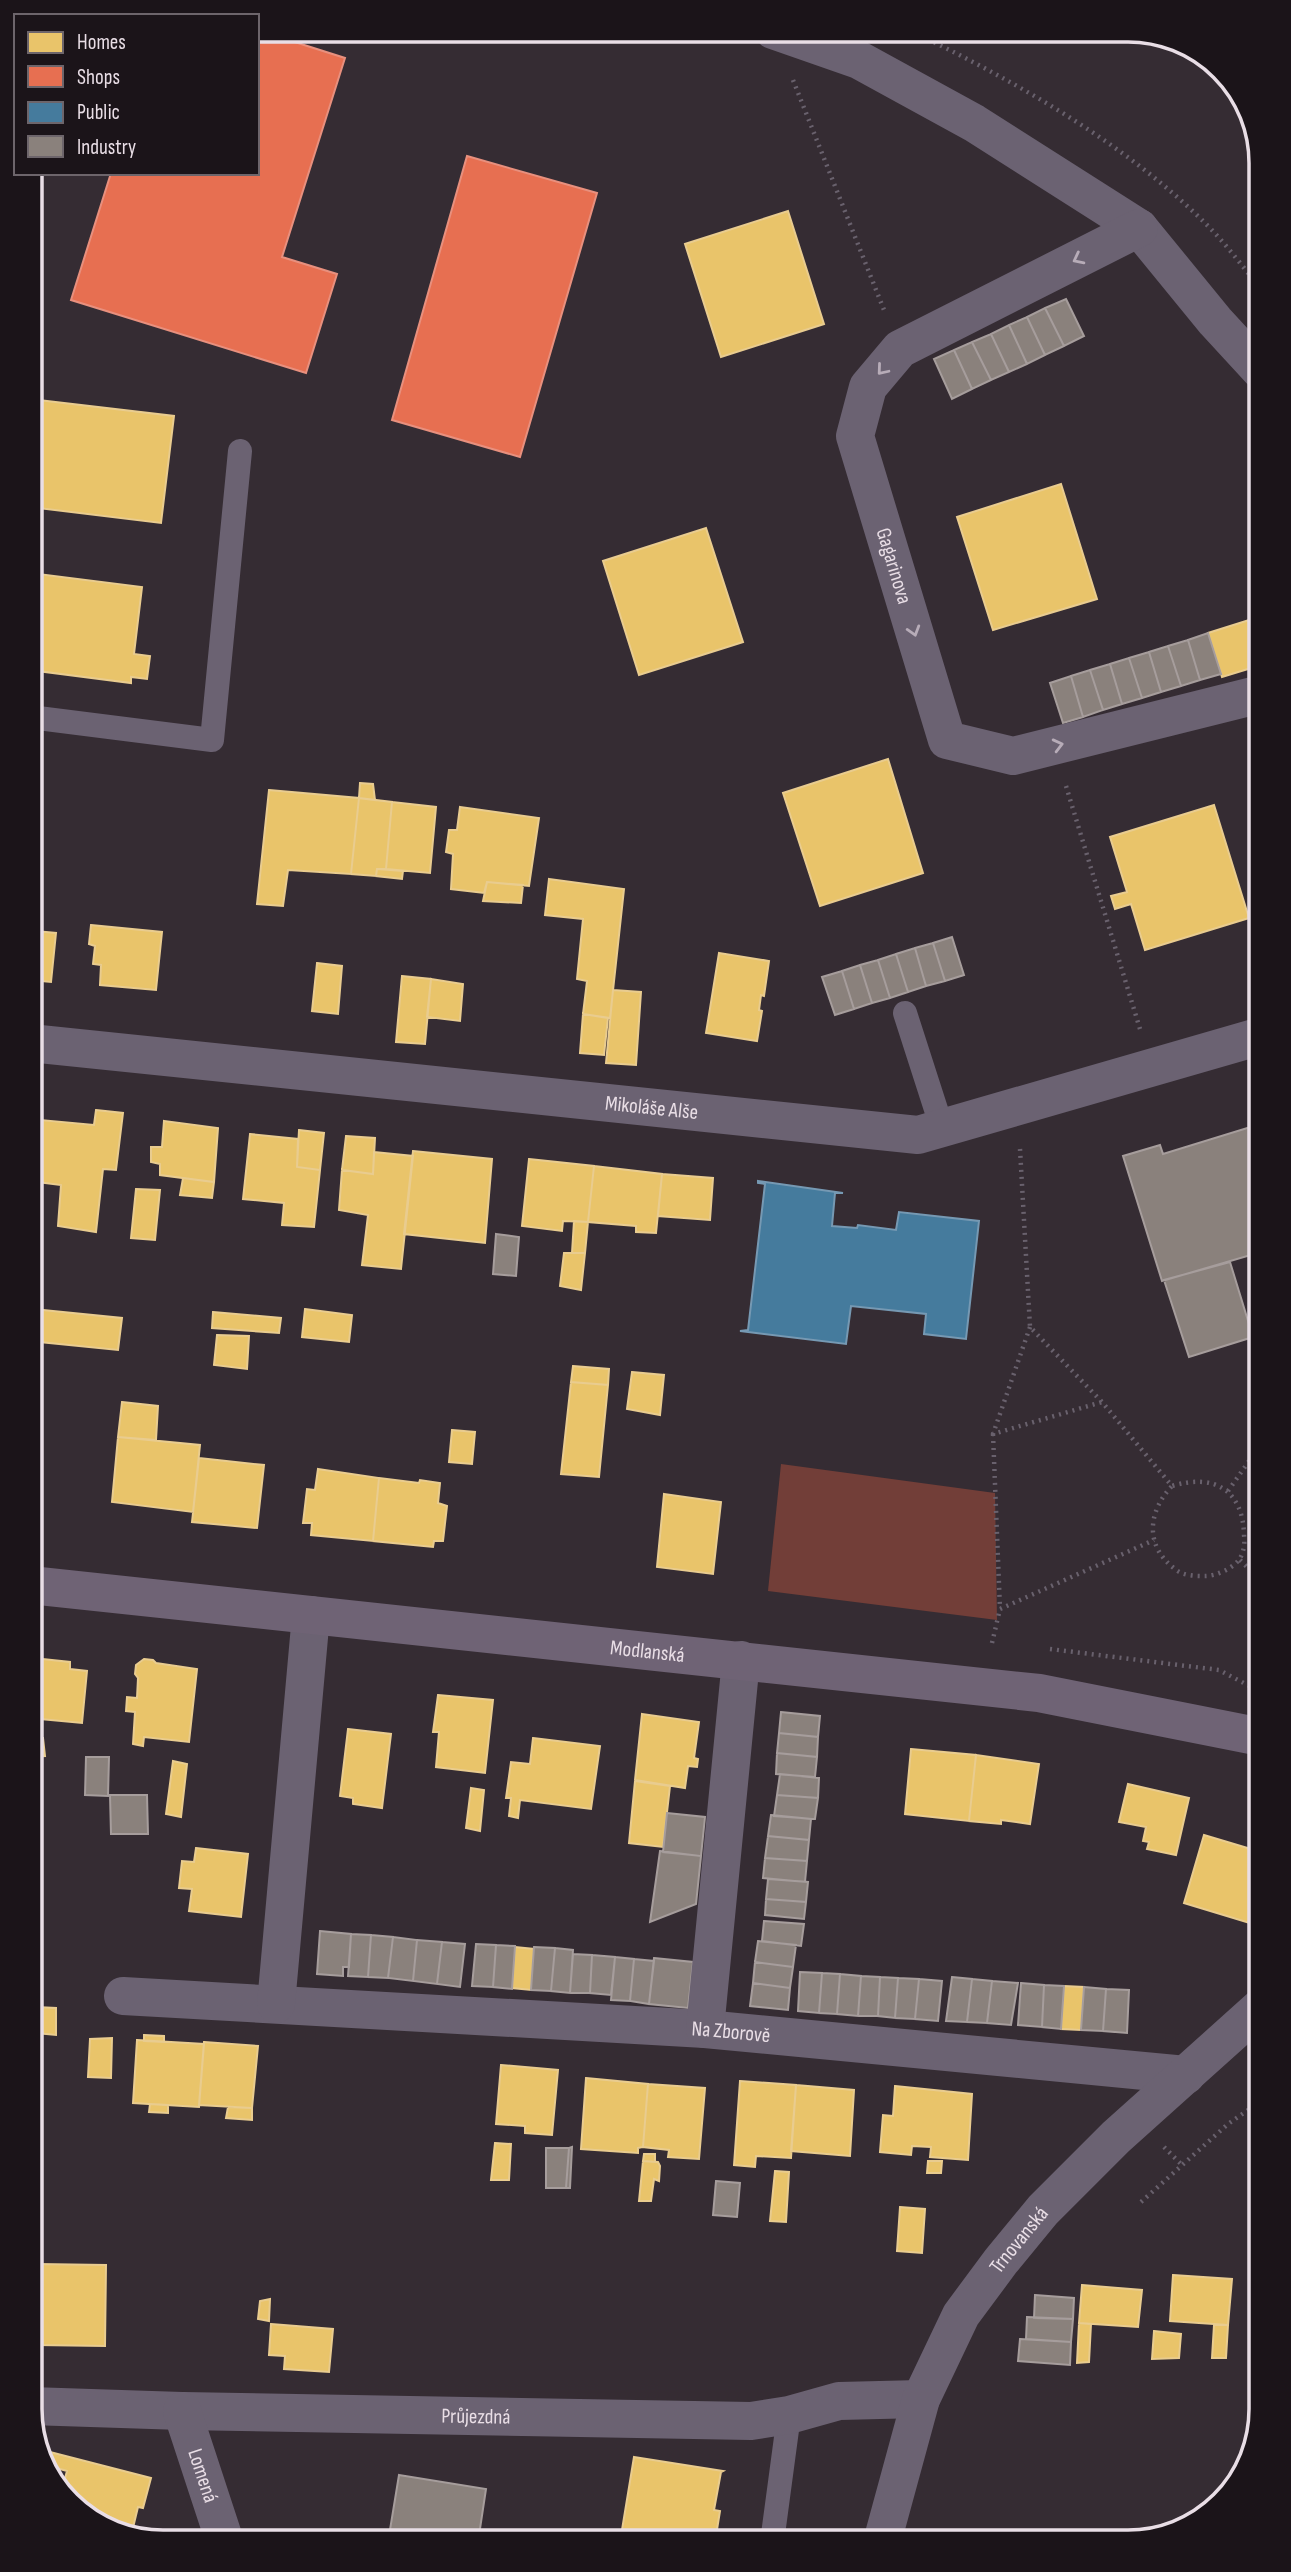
<svg xmlns="http://www.w3.org/2000/svg" width="1291" height="2572" font-family="'Sofia Sans Condensed',sans-serif">
<style>
.green{fill:#723e38}
.homes{fill:#e9c46a;stroke:#e9cc8f;stroke-width:2}
.shops{fill:#e76f51;stroke:#e8907e;stroke-width:2}
.public{fill:#457b9d;stroke:#7699b3;stroke-width:2}
.industry{fill:#8a817c;stroke:#a69d9c;stroke-width:2}
.lines{fill:none;stroke-linecap:round;stroke-linejoin:round}
.path{stroke:#69616d;stroke-width:4.5;stroke-dasharray:2 5;stroke-linecap:butt}
.lane{stroke:#6b6272;stroke-width:24}
.street{stroke:#6b6272;stroke-width:38}
.secondary{stroke:#6f6375;stroke-width:38}
.oneway{stroke:#b7acb8}
.labels{text-anchor:middle;dominant-baseline:central;stroke-width:7;stroke-linejoin:round;paint-order:stroke}
.street-label{font-size:21px;fill:#e9dee6;stroke:#1b1419}
.rim{fill:none;stroke:#e9dee6;stroke-width:3.5}
</style>
<rect width="100%" height="100%" fill="#352c33"/>
<path class="green" d="M 781,1464 L 995,1493 L 997,1620 L 768,1591 Z"/>
<path class="homes" d="M 788,211 L 824,324 L 721,357 L 685,244 Z
M 30,399 L 174,416 L 161,523 L 30,507 Z
M 1061,484 L 1097,599 L 993,630 L 957,517 Z
M 706,528 L 743,642 L 639,675 L 603,561 Z
M 30,573 L 142,587 L 134,654 L 150,656 L 147,679 L 131,677 L 131,683 L 30,670 Z
M 1249,620 L 1261,665 L 1222,677 L 1208,633 Z
M 888,759 L 923,873 L 820,906 L 783,793 Z
M 360,783 L 373,784 L 375,800 L 359,798 Z
M 269,790 L 359,798 L 351,874 L 288,870 L 283,906 L 257,904 Z
M 359,798 L 392,802 L 386,869 L 377,869 L 376,876 L 351,874 Z
M 392,802 L 436,807 L 430,873 L 386,869 Z
M 1214,805 L 1249,918 L 1145,950 L 1131,904 L 1115,909 L 1111,896 L 1127,892 L 1110,837 Z
M 460,807 L 539,818 L 529,886 L 487,882 L 484,893 L 451,889 L 453,854 L 446,852 L 449,830 L 457,830 Z
M 377,869 L 403,871 L 402,879 L 376,876 Z
M 549,879 L 624,889 L 610,1018 L 583,1014 L 587,981 L 577,979 L 583,919 L 545,915 Z
M 487,882 L 523,885 L 521,903 L 483,901 Z
M 91,925 L 162,932 L 156,990 L 100,985 L 101,965 L 93,964 L 95,946 L 89,944 Z
M 35,931 L 56,933 L 51,982 L 31,980 L 30,941 L 34,941 Z
M 719,953 L 769,961 L 764,996 L 761,995 L 759,1010 L 762,1011 L 757,1041 L 706,1033 Z
M 317,963 L 342,966 L 338,1014 L 312,1011 Z
M 402,976 L 431,979 L 425,1044 L 396,1042 Z
M 431,979 L 463,984 L 460,1021 L 427,1017 Z
M 613,990 L 641,992 L 636,1065 L 606,1063 Z
M 583,1014 L 608,1018 L 604,1055 L 580,1053 Z
M 96,1110 L 123,1113 L 116,1170 L 103,1169 L 96,1232 L 58,1226 L 61,1185 L 30,1181 L 30,1119 L 94,1125 Z
M 164,1121 L 218,1128 L 214,1182 L 160,1175 L 160,1164 L 151,1162 L 151,1147 L 162,1147 Z
M 299,1130 L 324,1133 L 320,1170 L 297,1167 Z
M 250,1134 L 298,1139 L 297,1167 L 320,1170 L 314,1227 L 282,1225 L 284,1203 L 243,1199 Z
M 346,1136 L 375,1138 L 373,1174 L 342,1170 Z
M 413,1151 L 492,1159 L 485,1243 L 404,1234 Z
M 374,1152 L 413,1156 L 401,1269 L 362,1265 L 368,1215 L 339,1210 L 342,1170 L 373,1174 Z
M 529,1159 L 594,1166 L 588,1222 L 563,1221 L 562,1231 L 522,1226 Z
M 594,1166 L 662,1174 L 656,1233 L 636,1232 L 636,1226 L 588,1222 Z
M 662,1174 L 713,1178 L 710,1220 L 658,1216 Z
M 183,1178 L 214,1182 L 212,1198 L 180,1195 Z
M 136,1189 L 160,1190 L 155,1240 L 131,1238 Z
M 574,1221 L 588,1222 L 585,1253 L 572,1253 Z
M 564,1253 L 585,1253 L 581,1290 L 560,1286 Z
M 33,1309 L 122,1318 L 118,1350 L 30,1341 Z
M 305,1309 L 352,1315 L 349,1342 L 302,1337 Z
M 213,1312 L 281,1318 L 279,1333 L 212,1328 Z
M 217,1335 L 249,1336 L 247,1369 L 214,1365 Z
M 573,1366 L 609,1369 L 608,1385 L 571,1382 Z
M 632,1372 L 664,1375 L 660,1415 L 627,1409 Z
M 571,1382 L 608,1385 L 599,1477 L 561,1474 Z
M 122,1402 L 158,1406 L 156,1440 L 118,1437 Z
M 452,1430 L 475,1432 L 472,1464 L 449,1462 Z
M 118,1437 L 200,1445 L 193,1512 L 112,1502 Z
M 199,1458 L 264,1465 L 257,1528 L 192,1522 Z
M 318,1469 L 379,1478 L 373,1541 L 311,1535 L 312,1523 L 303,1523 L 307,1489 L 315,1490 Z
M 379,1478 L 419,1483 L 420,1480 L 440,1483 L 438,1503 L 447,1506 L 443,1541 L 434,1541 L 433,1547 L 373,1541 Z
M 664,1494 L 721,1502 L 713,1574 L 657,1567 Z
M 33,1658 L 70,1662 L 70,1669 L 87,1671 L 82,1723 L 30,1718 Z
M 144,1659 L 153,1660 L 156,1663 L 197,1669 L 189,1742 L 144,1737 L 143,1746 L 133,1744 L 135,1712 L 126,1711 L 127,1697 L 137,1698 L 138,1678 L 135,1674 L 136,1665 Z
M 438,1695 L 493,1700 L 485,1773 L 436,1767 L 439,1732 L 433,1732 Z
M 642,1714 L 699,1722 L 694,1758 L 698,1759 L 697,1767 L 688,1766 L 685,1788 L 635,1780 Z
M 348,1729 L 391,1734 L 382,1808 L 353,1804 L 353,1798 L 340,1796 Z
M 31,1738 L 43,1738 L 45,1756 L 31,1757 Z
M 533,1738 L 600,1746 L 591,1809 L 520,1800 L 518,1818 L 509,1816 L 511,1798 L 506,1798 L 511,1762 L 530,1764 Z
M 911,1749 L 976,1755 L 969,1821 L 905,1814 Z
M 976,1755 L 1039,1764 L 1030,1824 L 1001,1820 L 1001,1824 L 969,1821 Z
M 173,1761 L 187,1764 L 181,1817 L 166,1814 Z
M 635,1781 L 670,1786 L 663,1847 L 629,1843 Z
M 1128,1784 L 1189,1798 L 1176,1855 L 1147,1849 L 1149,1842 L 1143,1841 L 1146,1827 L 1119,1822 Z
M 471,1788 L 484,1790 L 480,1831 L 466,1828 Z
M 30,1828 L 32,1828 L 32,1880 L 30,1880 Z
M 1204,1835 L 1261,1852 L 1261,1895 L 1253,1924 L 1184,1903 Z
M 196,1848 L 248,1854 L 241,1917 L 189,1911 L 192,1889 L 179,1888 L 182,1861 L 194,1862 Z
M 30,1890 L 32,1890 L 33,1930 L 31,1930 L 30,1934 Z
M 31,1930 L 33,1930 L 34,1995 L 30,1995 Z
M 515,1947 L 534,1949 L 531,1990 L 512,1988 Z
M 1064,1986 L 1084,1987 L 1081,2030 L 1061,2029 Z
M 36,2007 L 56,2008 L 56,2035 L 36,2033 Z
M 144,2035 L 164,2036 L 164,2042 L 144,2041 Z
M 112,2038 L 111,2078 L 88,2077 L 90,2039 Z
M 137,2040 L 204,2044 L 199,2107 L 133,2103 Z
M 204,2042 L 258,2046 L 252,2108 L 199,2105 Z
M 501,2065 L 558,2070 L 552,2135 L 525,2133 L 525,2126 L 496,2124 Z
M 586,2078 L 648,2084 L 643,2147 L 638,2148 L 638,2153 L 581,2149 Z
M 740,2081 L 796,2085 L 791,2158 L 756,2156 L 755,2167 L 734,2165 Z
M 648,2084 L 705,2088 L 699,2159 L 668,2157 L 669,2150 L 643,2147 Z
M 796,2085 L 854,2090 L 850,2156 L 791,2151 Z
M 895,2086 L 972,2094 L 968,2160 L 930,2157 L 931,2147 L 912,2146 L 911,2155 L 880,2152 L 883,2115 L 893,2116 Z
M 150,2104 L 168,2105 L 168,2113 L 149,2112 Z
M 228,2107 L 252,2108 L 252,2120 L 226,2118 Z
M 495,2143 L 511,2144 L 509,2180 L 491,2180 Z
M 644,2154 L 655,2154 L 655,2162 L 643,2161 Z
M 643,2161 L 658,2162 L 660,2166 L 659,2181 L 654,2179 L 651,2201 L 639,2201 Z
M 928,2161 L 942,2161 L 941,2173 L 927,2173 Z
M 775,2171 L 789,2172 L 786,2222 L 770,2221 Z
M 900,2207 L 925,2209 L 922,2253 L 897,2251 Z
M 38,2264 L 106,2265 L 105,2346 L 37,2345 Z
M 1173,2275 L 1232,2279 L 1228,2325 L 1170,2321 Z
M 1082,2285 L 1142,2290 L 1138,2327 L 1079,2323 Z
M 270,2299 L 269,2321 L 258,2319 L 260,2301 Z
M 1079,2323 L 1091,2324 L 1089,2362 L 1077,2363 Z
M 271,2324 L 333,2329 L 329,2372 L 284,2369 L 285,2356 L 269,2355 Z
M 1214,2325 L 1228,2325 L 1226,2358 L 1212,2358 Z
M 1154,2331 L 1181,2334 L 1179,2358 L 1152,2359 Z
M 50,2452 L 151,2478 L 143,2508 L 138,2507 L 132,2532 L 82,2515 L 62,2489 L 67,2471 L 46,2465 Z
M 634,2457 L 723,2471 L 721,2472 L 714,2510 L 720,2511 L 715,2542 L 620,2542 Z"/>
<path class="shops" d="M 257,30 L 345,58 L 282,257 L 337,274 L 306,373 L 71,300 L 111,173 L 257,173 Z
M 467,156 L 597,193 L 520,457 L 392,420 Z"/>
<path class="public" d="M 758,1181 L 843,1193 L 835,1193 L 832,1226 L 857,1228 L 858,1225 L 896,1230 L 899,1212 L 979,1221 L 966,1339 L 924,1334 L 926,1314 L 851,1306 L 846,1344 L 740,1331 L 748,1330 L 765,1184 L 758,1183 Z"/>
<path class="industry" d="M 1066,299 L 1084,336 L 1064,346 L 1045,308 Z
M 1045,308 L 1064,346 L 1045,355 L 1027,317 Z
M 1027,317 L 1045,355 L 1027,364 L 1009,325 Z
M 1009,325 L 1027,364 L 1009,372 L 991,334 Z
M 991,334 L 1009,372 L 991,380 L 972,342 Z
M 972,342 L 991,380 L 972,389 L 954,350 Z
M 954,350 L 972,389 L 952,399 L 934,359 Z
M 1208,633 L 1221,674 L 1200,680 L 1188,640 Z
M 1188,640 L 1200,680 L 1181,686 L 1168,646 Z
M 1168,646 L 1181,686 L 1161,692 L 1149,652 Z
M 1149,652 L 1161,692 L 1142,698 L 1129,658 Z
M 1129,658 L 1142,698 L 1122,704 L 1110,664 Z
M 1110,664 L 1122,704 L 1103,710 L 1090,670 Z
M 1090,670 L 1103,710 L 1083,717 L 1071,676 Z
M 1071,676 L 1083,717 L 1063,723 L 1050,683 Z
M 952,937 L 964,975 L 945,981 L 933,943 Z
M 933,943 L 945,981 L 926,986 L 915,948 Z
M 915,948 L 926,986 L 908,992 L 896,954 Z
M 896,954 L 908,992 L 890,998 L 878,960 Z
M 878,960 L 890,998 L 872,1003 L 860,965 Z
M 860,965 L 872,1003 L 854,1009 L 842,971 Z
M 842,971 L 854,1009 L 835,1015 L 822,977 Z
M 1257,1125 L 1261,1139 L 1261,1252 L 1162,1281 L 1123,1156 L 1160,1145 L 1163,1154 Z
M 496,1234 L 519,1237 L 516,1276 L 493,1274 Z
M 1230,1262 L 1253,1337 L 1189,1357 L 1164,1280 Z
M 781,1712 L 820,1716 L 818,1737 L 779,1733 Z
M 779,1733 L 818,1737 L 817,1757 L 777,1753 Z
M 777,1753 L 817,1757 L 815,1777 L 776,1774 Z
M 86,1757 L 109,1757 L 108,1796 L 85,1795 Z
M 780,1774 L 819,1778 L 818,1798 L 777,1795 Z
M 110,1795 L 147,1795 L 148,1834 L 111,1834 Z
M 777,1795 L 818,1798 L 815,1819 L 774,1816 Z
M 667,1813 L 705,1817 L 701,1856 L 663,1852 Z
M 771,1815 L 811,1819 L 809,1840 L 768,1836 Z
M 768,1836 L 809,1840 L 807,1861 L 765,1858 Z
M 660,1851 L 701,1856 L 696,1904 L 650,1922 Z
M 765,1858 L 807,1861 L 805,1882 L 763,1878 Z
M 768,1879 L 808,1882 L 806,1902 L 766,1899 Z
M 766,1899 L 806,1902 L 804,1919 L 765,1915 Z
M 764,1921 L 804,1924 L 801,1946 L 762,1941 Z
M 320,1931 L 351,1934 L 349,1967 L 343,1967 L 343,1976 L 317,1974 Z
M 351,1934 L 371,1935 L 368,1977 L 348,1976 Z
M 371,1935 L 393,1937 L 388,1978 L 368,1977 Z
M 393,1937 L 417,1940 L 413,1981 L 388,1978 Z
M 417,1940 L 442,1942 L 437,1984 L 413,1981 Z
M 758,1941 L 796,1945 L 793,1967 L 755,1962 Z
M 442,1942 L 465,1944 L 460,1987 L 437,1984 Z
M 476,1944 L 496,1945 L 493,1987 L 472,1986 Z
M 496,1945 L 515,1946 L 512,1989 L 493,1987 Z
M 534,1947 L 555,1948 L 551,1991 L 531,1990 Z
M 555,1948 L 573,1950 L 570,1993 L 551,1991 Z
M 573,1954 L 592,1955 L 590,1993 L 570,1993 Z
M 592,1955 L 615,1957 L 611,1995 L 590,1993 Z
M 615,1957 L 634,1959 L 630,2001 L 611,2000 Z
M 654,1958 L 693,1962 L 688,2008 L 649,2004 Z
M 634,1959 L 654,1961 L 649,2004 L 630,2001 Z
M 755,1962 L 793,1967 L 790,1988 L 753,1983 Z
M 800,1972 L 822,1973 L 819,2013 L 798,2011 Z
M 822,1973 L 840,1974 L 837,2014 L 819,2013 Z
M 840,1974 L 861,1976 L 858,2016 L 837,2014 Z
M 861,1976 L 880,1977 L 878,2016 L 858,2016 Z
M 880,1977 L 898,1978 L 895,2018 L 878,2016 Z
M 952,1977 L 972,1979 L 967,2022 L 946,2021 Z
M 898,1978 L 919,1979 L 915,2019 L 895,2018 Z
M 919,1979 L 942,1981 L 938,2021 L 915,2019 Z
M 972,1979 L 992,1981 L 987,2023 L 967,2022 Z
M 992,1981 L 1018,1983 L 1011,2025 L 987,2023 Z
M 753,1983 L 790,1988 L 788,2010 L 750,2006 Z
M 1021,1983 L 1044,1985 L 1042,2027 L 1018,2025 Z
M 1044,1985 L 1064,1986 L 1061,2029 L 1042,2027 Z
M 1084,1987 L 1106,1989 L 1103,2031 L 1081,2030 Z
M 1106,1989 L 1129,1990 L 1127,2033 L 1103,2031 Z
M 572,2147 L 570,2188 L 566,2188 L 569,2148 Z
M 546,2148 L 569,2148 L 566,2188 L 546,2188 Z
M 716,2181 L 740,2183 L 737,2217 L 713,2215 Z
M 1035,2295 L 1074,2298 L 1073,2319 L 1034,2318 Z
M 1027,2317 L 1073,2319 L 1071,2342 L 1026,2339 Z
M 1020,2339 L 1071,2342 L 1070,2365 L 1018,2361 Z
M 399,2475 L 486,2489 L 478,2542 L 388,2542 Z"/>
<g class="lines">
<path class="path" d="M 909,30 C 1013,80 1124,142 1206,224 C 1226,244 1243,267 1261,289
M 793,80 L 884,310
M 1066,786 L 1140,1029
M 1020,1149 L 1030,1327 L 1102,1402 L 1172,1486 C 1214,1473 1243,1490 1244,1535 C 1245,1543 1244,1554 1238,1561 C 1231,1569 1216,1576 1205,1576 C 1195,1576 1183,1576 1175,1569 C 1144,1546 1148,1511 1172,1486
M 1030,1327 L 993,1434 L 1102,1402
M 993,1434 L 1000,1609
M 1228,1491 L 1261,1444
M 1240,1560 L 1261,1581
M 992,1643 L 1000,1609 L 1154,1540
M 1050,1649 L 1219,1670 L 1259,1691
M 1256,2068 L 1261,2084
M 1164,2147 L 1181,2164
M 1141,2202 L 1228,2124 L 1261,2101"/>
<path class="lane" d="M 30,717 L 212,740 L 240,451
M 905,1013 L 942,1128
M 772,2542 L 789,2415"/>
<g class="street">
<path d="M 773,30 L 859,60 L 974,123 L 1139,228 L 1215,321 L 1261,371"/>
<path id="s1" d="M 1139,228 L 900,349 L 868,387 L 855,436 L 947,740 L 1013,756 L 1261,694"/>
<path id="s2" d="M 30,1043 L 918,1135 L 1261,1036"/>
<path id="s3" d="M 123,1996 L 705,2029 L 1186,2075"/>
<path d="M 276,2004 L 311,1615"/>
<path d="M 705,2029 L 741,1660"/>
<path id="s4" d="M 30,2406 L 182,2411 L 751,2421 L 789,2415 L 839,2401 L 921,2399"/>
<path id="s5" d="M 182,2411 L 225,2542"/>
<path id="s6" d="M 882,2542 L 921,2399 L 961,2315 L 1001,2261 L 1043,2210 L 1116,2137 L 1261,2007"/>
</g>
<path class="secondary" id="s7" d="M 30,1585 L 1039,1693 L 1261,1737"/>
</g>
<defs><path id="oneway-chevron" d="M-2-3.5L2.5 0L-2 3.5" fill="none" stroke-width="1.6" stroke-linecap="round" stroke-linejoin="round" transform="scale(1.75)"/></defs>
<g class="oneway">
<use href="#oneway-chevron" transform="translate(1078 259) rotate(153)"/>
<use href="#oneway-chevron" transform="translate(882 370) rotate(130)"/>
<use href="#oneway-chevron" transform="translate(914 631) rotate(73)"/>
<use href="#oneway-chevron" transform="translate(1058 745) rotate(-14)"/>
</g>
<g class="labels">
<g class="street-label">
<text stroke="none"><textPath href="#s1" startOffset="504">Gagarinova</textPath></text>
<text stroke="none"><textPath href="#s2" startOffset="625">Mikoláše Alše</textPath></text>
<text stroke="none"><textPath href="#s7" startOffset="621">Modlanská</textPath></text>
<text stroke="none"><textPath href="#s3" startOffset="609">Na Zborově</textPath></text>
<text stroke="none"><textPath href="#s6" startOffset="336">Trnovanská</textPath></text>
<text stroke="none"><textPath href="#s4" startOffset="446">Průjezdná</textPath></text>
<text stroke="none"><textPath href="#s5" startOffset="68">Lomená</textPath></text>
</g>
</g>
<path d="M0 0H1291V2572H0ZM163 42H1128A121 121 0 0 1 1249 163V2409A121 121 0 0 1 1128 2530H163A121 121 0 0 1 42 2409V163A121 121 0 0 1 163 42Z" fill="#1b1419" fill-rule="evenodd"/>
<path class="rim" d="M163 42H1128A121 121 0 0 1 1249 163V2409A121 121 0 0 1 1128 2530H163A121 121 0 0 1 42 2409V163A121 121 0 0 1 163 42Z"/>
<rect x="14" y="14" width="245" height="161" fill="#1b1419" stroke="#6d656b" stroke-width="2"/>
<rect x="28" y="32" width="35" height="21" fill="#e9c46a" stroke="#6d656b" stroke-width="2"/>
<text x="77" y="49" font-size="21" fill="#e9dee6">Homes</text>
<rect x="28" y="66" width="35" height="21" fill="#e76f51" stroke="#6d656b" stroke-width="2"/>
<text x="77" y="84" font-size="21" fill="#e9dee6">Shops</text>
<rect x="28" y="102" width="35" height="21" fill="#457b9d" stroke="#6d656b" stroke-width="2"/>
<text x="77" y="119" font-size="21" fill="#e9dee6">Public</text>
<rect x="28" y="136" width="35" height="21" fill="#8a817c" stroke="#6d656b" stroke-width="2"/>
<text x="77" y="154" font-size="21" fill="#e9dee6">Industry</text>
</svg>
